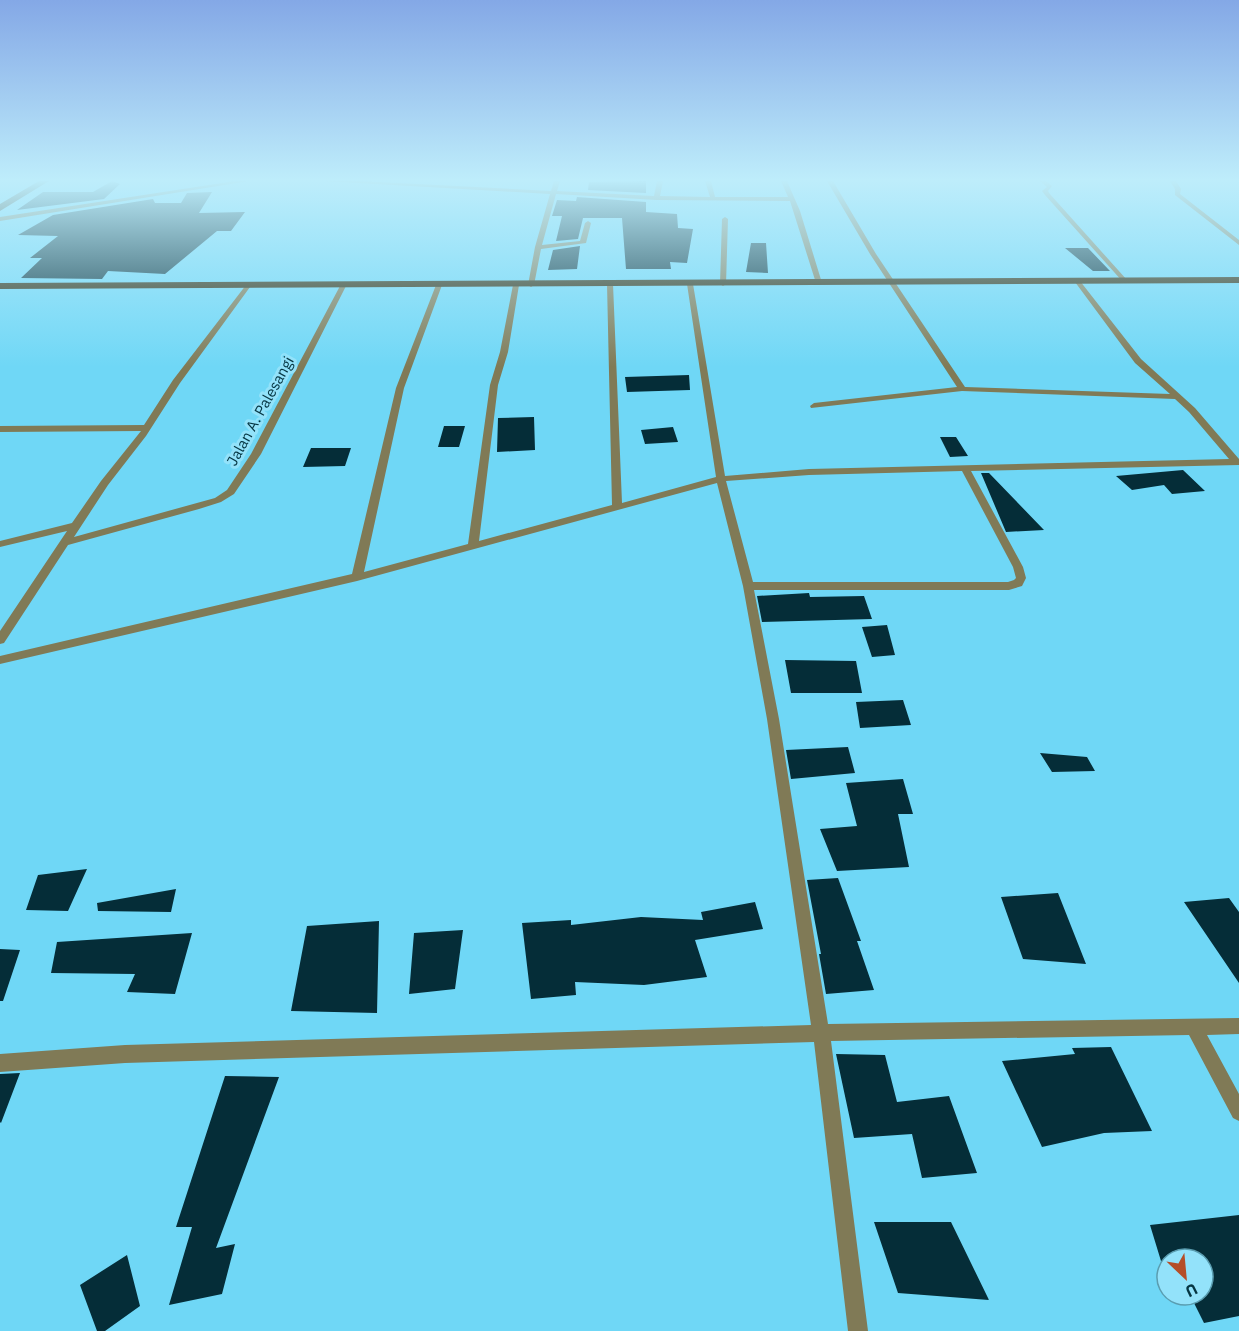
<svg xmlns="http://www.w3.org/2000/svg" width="1239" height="1331" font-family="'IBM Plex Sans',sans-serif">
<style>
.building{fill:#052d38}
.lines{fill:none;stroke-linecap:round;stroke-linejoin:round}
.street{fill:#807a56;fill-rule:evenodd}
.highway{fill:#2a2507;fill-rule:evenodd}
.labels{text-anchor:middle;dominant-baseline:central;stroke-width:6;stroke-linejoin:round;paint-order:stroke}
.far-street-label{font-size:15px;fill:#053542;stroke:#93e2fa}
</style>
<rect width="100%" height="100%" fill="#6fd7f6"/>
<path class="building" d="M 112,181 L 120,184 L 104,199 L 17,210 L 43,192 L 93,192 Z
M 646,181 L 646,193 L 588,190 L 589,182 Z
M 212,192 L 199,213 L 245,212 L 231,231 L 217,231 L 165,274 L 108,271 L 102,279 L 21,278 L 42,258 L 30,258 L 58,236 L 18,235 L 53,215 L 153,199 L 155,203 L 181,203 L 187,193 Z
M 577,197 L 646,202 L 646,212 L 677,214 L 678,228 L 693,229 L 687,263 L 670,262 L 671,269 L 626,269 L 622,218 L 583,218 L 578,239 L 556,241 L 562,216 L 552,216 L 557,200 L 576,201 Z
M 751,243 L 766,243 L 768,273 L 746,272 Z
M 580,246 L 577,269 L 548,270 L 553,250 Z
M 1065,248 L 1088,248 L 1110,271 L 1093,271 Z
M 689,375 L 690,390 L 627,392 L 625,377 Z
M 534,417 L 535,450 L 497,452 L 498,418 Z
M 444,426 L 465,426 L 459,447 L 438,447 Z
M 673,427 L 678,442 L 645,444 L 641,430 Z
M 940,437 L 956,437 L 968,456 L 950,457 Z
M 311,448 L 351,448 L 345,466 L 303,467 Z
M 1183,470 L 1205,491 L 1172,494 L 1164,485 L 1132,490 L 1116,476 Z
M 981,473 L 989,473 L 1044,530 L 1006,532 Z
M 809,593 L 810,597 L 864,596 L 872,619 L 762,622 L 757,596 Z
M 887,625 L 895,655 L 872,657 L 862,627 Z
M 785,660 L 856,661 L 862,693 L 791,693 Z
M 903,700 L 911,725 L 860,728 L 856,702 Z
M 848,747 L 855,773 L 791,779 L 786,750 Z
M 1040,753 L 1087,757 L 1095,771 L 1052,772 Z
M 903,779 L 913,814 L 898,814 L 909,867 L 837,871 L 820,829 L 857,826 L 846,783 Z
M 87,869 L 68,911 L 26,910 L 38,875 Z
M 838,878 L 861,941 L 857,941 L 874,990 L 826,994 L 819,954 L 821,954 L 807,880 Z
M 176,889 L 171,912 L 98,911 L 97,903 Z
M 1058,893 L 1086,964 L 1023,959 L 1001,897 Z
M 1229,898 L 1239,912 L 1239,983 L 1184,902 Z
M 755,902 L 763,929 L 695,940 L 707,977 L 644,985 L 575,982 L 576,995 L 531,999 L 522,923 L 571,920 L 571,925 L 641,917 L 703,920 L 701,912 Z
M 379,921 L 377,1013 L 291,1011 L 307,926 Z
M 463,930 L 455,989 L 409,994 L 414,933 Z
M 192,933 L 175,994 L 127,992 L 135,974 L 51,973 L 57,942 Z
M 0,949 L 20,950 L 3,1001 L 0,1001 Z
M 1111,1047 L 1152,1131 L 1104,1133 L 1042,1147 L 1002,1061 L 1075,1054 L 1072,1048 Z
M 836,1054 L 885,1055 L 897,1102 L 949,1096 L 977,1173 L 922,1178 L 912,1134 L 854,1138 Z
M 20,1073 L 1,1123 L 0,1122 L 0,1074 Z
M 225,1076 L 279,1077 L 216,1248 L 235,1244 L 222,1294 L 169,1305 L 192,1227 L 176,1227 Z
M 1239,1215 L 1239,1316 L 1204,1323 L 1190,1295 L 1203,1295 L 1203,1256 L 1161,1261 L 1150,1225 Z
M 874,1222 L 951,1222 L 989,1300 L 898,1293 Z
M 127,1255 L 140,1306 L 105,1331 L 97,1331 L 80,1285 Z"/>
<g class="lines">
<path class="street" d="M 235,181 L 249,181 L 0,221 L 0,217 Z
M 324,181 L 359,181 L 551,191 L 554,181 L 560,181 L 557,191 L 654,196 L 657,181 L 663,181 L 660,196 L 710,197 L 705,181 L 711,181 L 715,197 L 788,197 L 781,181 L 787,181 L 800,211 L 822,283 L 819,285 L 816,283 L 790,201 L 657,200 L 556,194 L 542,245 L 580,241 L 585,223 L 588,221 L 591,223 L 586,243 L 541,249 L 534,285 L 531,287 L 528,285 L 535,247 L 550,194 Z
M 827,181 L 833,181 L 876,254 L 965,387 L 1170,394 L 1135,363 L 1075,282 L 1080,281 L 1141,359 L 1195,408 L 1239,459 L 1239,465 L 971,471 L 1023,567 L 1026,578 L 1022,586 L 1009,590 L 754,590 L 779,719 L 828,1024 L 1239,1018 L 1239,1034 L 1207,1035 L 1239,1094 L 1239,1121 L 1233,1118 L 1189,1035 L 831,1041 L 868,1331 L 848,1331 L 814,1042 L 125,1063 L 0,1072 L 0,1054 L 125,1045 L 811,1025 L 767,719 L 743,586 L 717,483 L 357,581 L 0,664 L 0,656 L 352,574 L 396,388 L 436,285 L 439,283 L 442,285 L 404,388 L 364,572 L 468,544 L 490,385 L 500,352 L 513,285 L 516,283 L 519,285 L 508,352 L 498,385 L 479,541 L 612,505 L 607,284 L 610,282 L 613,284 L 622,503 L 716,477 L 687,284 L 690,282 L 693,284 L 725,476 L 809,469 L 1229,459 L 1189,412 L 1175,399 L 962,391 L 811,408 L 810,406 L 814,403 L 957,387 L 870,254 ZM 962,471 L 1013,567 L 1016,578 L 1014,580 L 1008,582 L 753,582 L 726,481 L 809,475 Z
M 1040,181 L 1046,181 L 1052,186 L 1048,191 L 1049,193 L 1127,280 L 1127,282 L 1123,282 L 1045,195 L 1042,191 L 1047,187 Z
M 1170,181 L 1176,181 L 1181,189 L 1180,194 L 1239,240 L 1239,245 L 1175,195 L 1175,189 Z
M 725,217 L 728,219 L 726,284 L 723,286 L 720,284 L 722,219 Z
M 343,284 L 346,286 L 261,454 L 234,494 L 221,502 L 199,509 L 68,545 L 4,643 L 0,644 L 0,631 L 67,531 L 0,547 L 0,541 L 72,523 L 101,481 L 141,431 L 0,432 L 0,426 L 144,425 L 173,380 L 246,285 L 250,285 L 250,287 L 180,383 L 146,436 L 108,485 L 74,537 L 215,498 L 227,490 L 251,454 L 340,286 Z"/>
<path class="highway" d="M 39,181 L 49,181 L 0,211 L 0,204 Z
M 1239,277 L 1239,283 L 0,289 L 0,283 Z"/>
</g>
<linearGradient id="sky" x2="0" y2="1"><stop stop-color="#84a8e6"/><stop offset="0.49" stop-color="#beedfb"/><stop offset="1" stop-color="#beedfb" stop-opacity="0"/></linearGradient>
<rect width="1239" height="367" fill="url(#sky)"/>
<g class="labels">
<g class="far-street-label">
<text transform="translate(260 411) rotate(-61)">Jalan A. Palesangi</text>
</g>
</g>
<g transform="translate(1185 1277) rotate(154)"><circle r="28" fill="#93e2fa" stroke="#5a9db0" stroke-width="1.5"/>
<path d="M0-4.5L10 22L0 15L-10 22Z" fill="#b54e28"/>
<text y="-9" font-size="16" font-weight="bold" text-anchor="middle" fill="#053542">U</text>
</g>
</svg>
